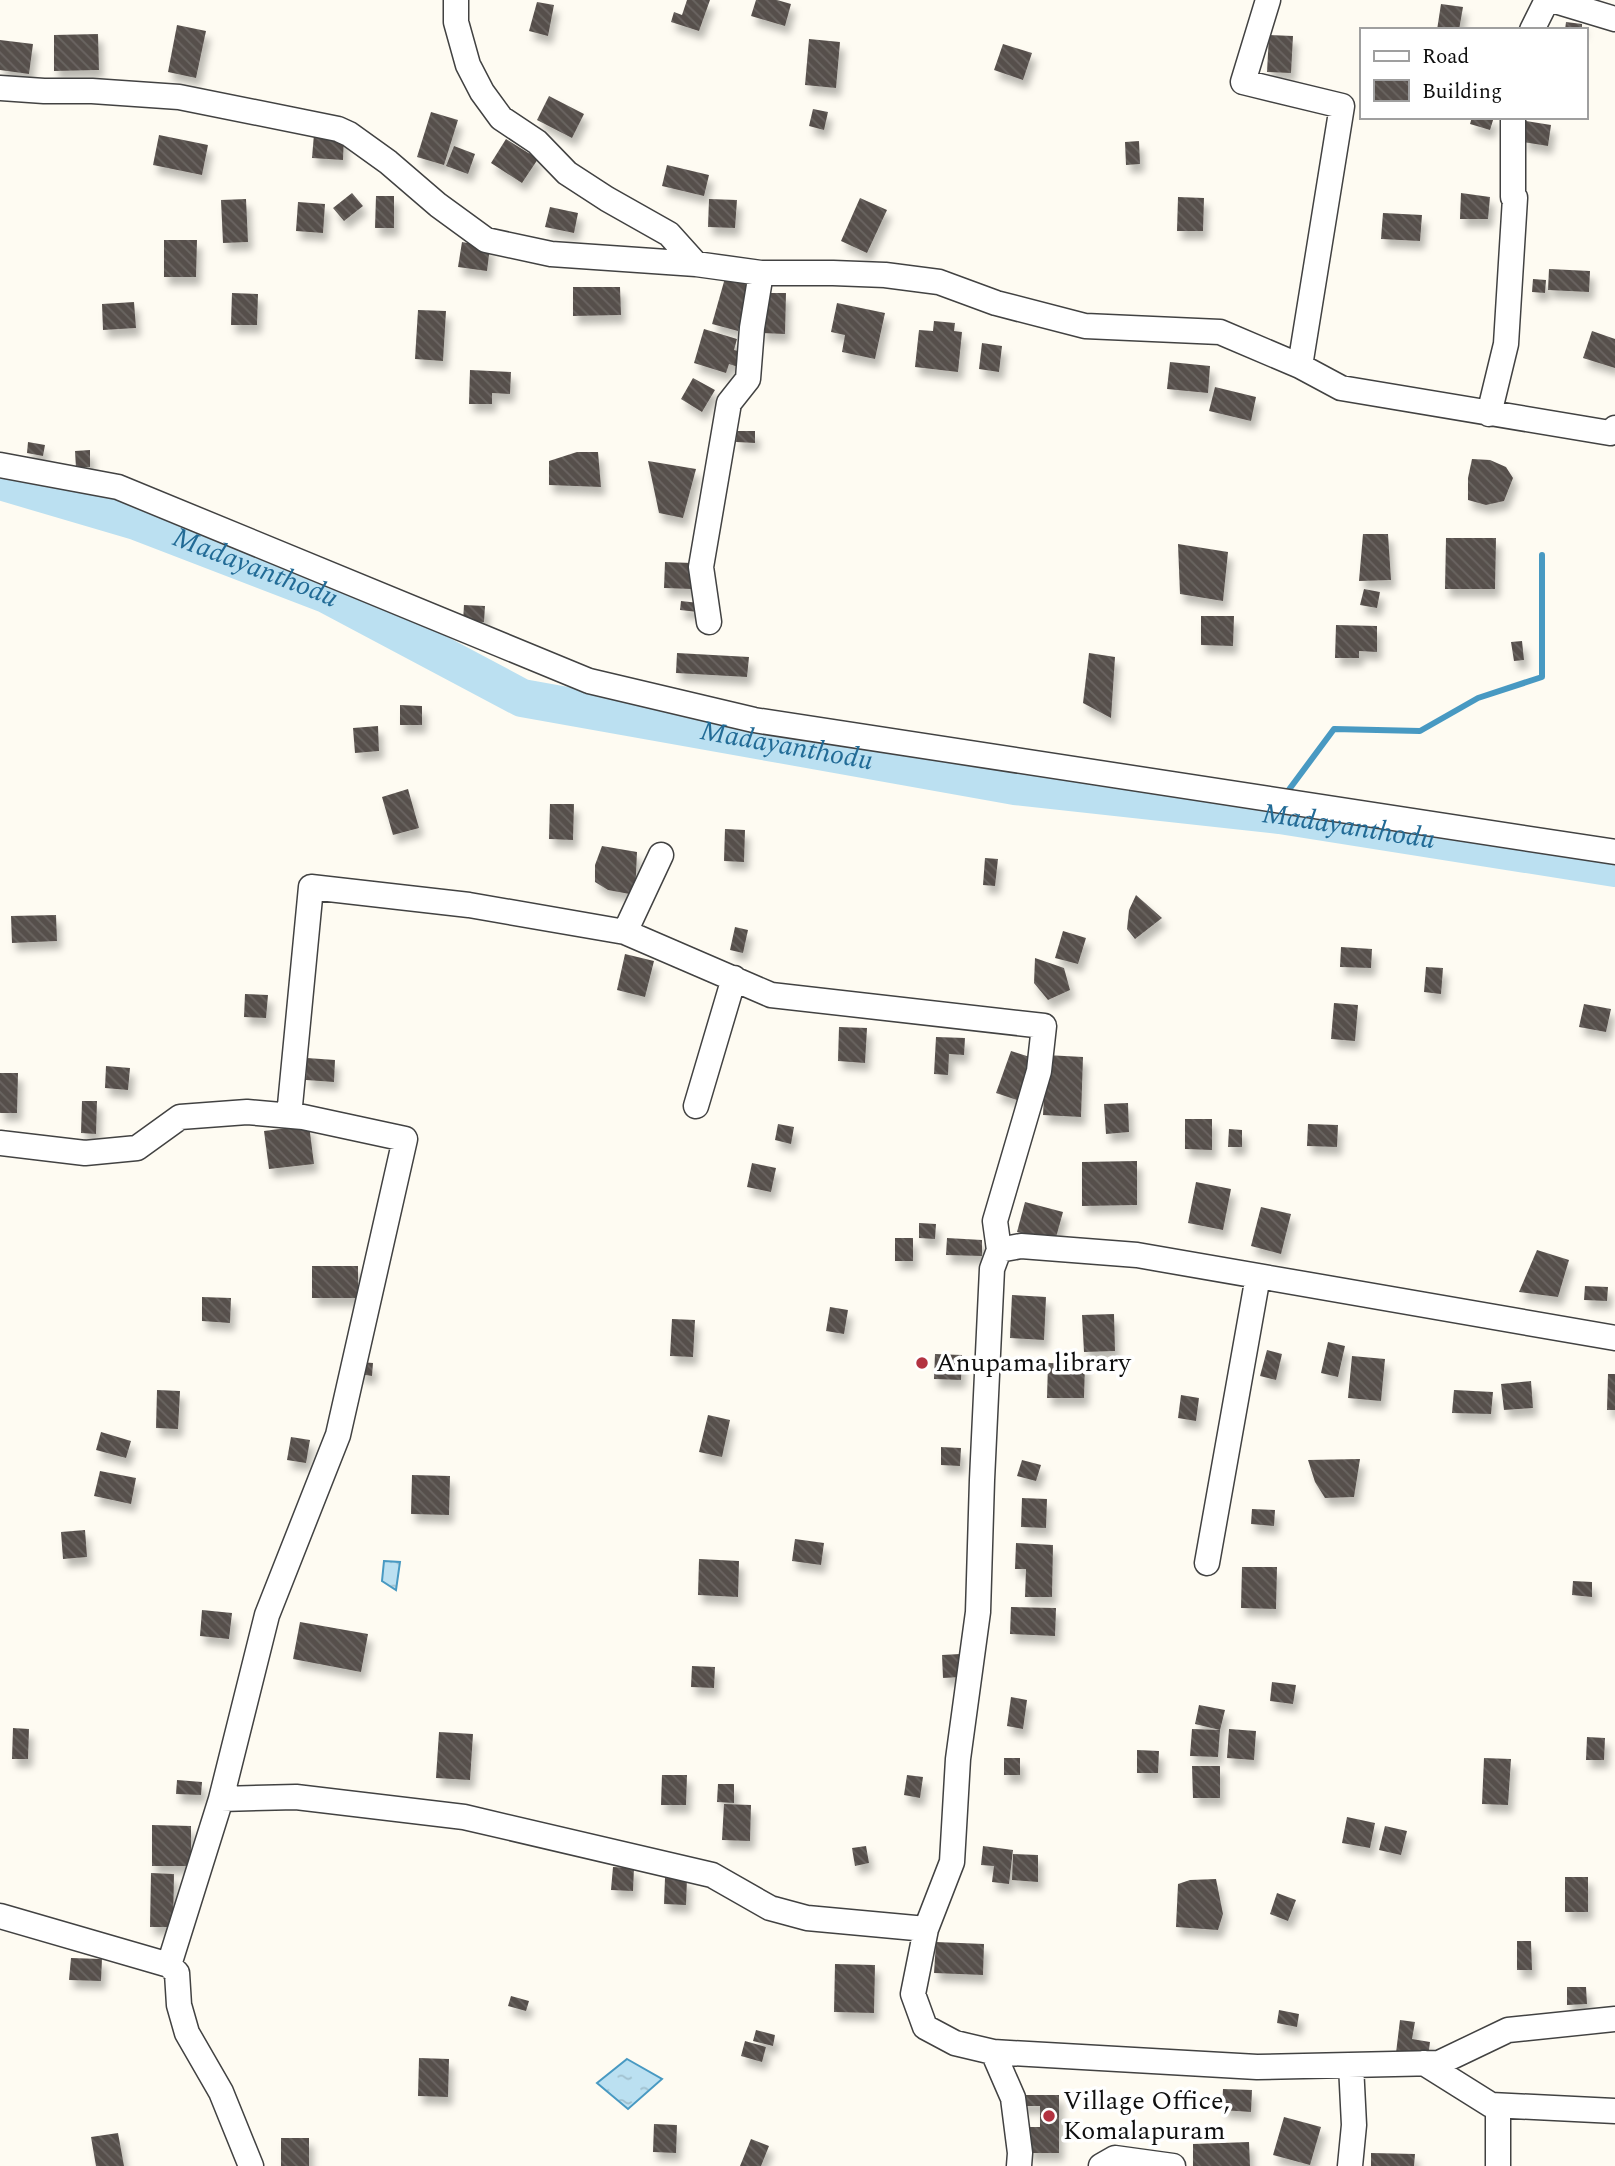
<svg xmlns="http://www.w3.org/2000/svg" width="1615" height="2166" font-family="Spectral,serif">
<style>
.water{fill:url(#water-ripples);stroke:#4899c2;stroke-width:2}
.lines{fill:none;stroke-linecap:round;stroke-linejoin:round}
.stream{stroke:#4899c2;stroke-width:6}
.river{stroke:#bbe0f1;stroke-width:38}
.building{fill:url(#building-back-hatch);filter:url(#shadow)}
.street-casing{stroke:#424242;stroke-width:27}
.street{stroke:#fff;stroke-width:24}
.poi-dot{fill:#b33341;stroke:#fff;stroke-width:2.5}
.labels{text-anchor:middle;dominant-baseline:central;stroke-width:7;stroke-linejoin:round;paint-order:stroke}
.poi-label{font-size:26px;fill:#0f0f0f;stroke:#fff;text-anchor:start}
.water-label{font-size:28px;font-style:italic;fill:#226b96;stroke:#fff}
</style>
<defs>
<pattern id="water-ripples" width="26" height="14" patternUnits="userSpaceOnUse" patternTransform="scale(1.75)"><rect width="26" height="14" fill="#bbe0f1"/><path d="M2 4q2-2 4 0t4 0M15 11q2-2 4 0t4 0" fill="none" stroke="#a0bfcd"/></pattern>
<pattern id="building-back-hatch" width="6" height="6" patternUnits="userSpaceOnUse" patternTransform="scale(1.75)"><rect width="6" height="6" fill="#57504c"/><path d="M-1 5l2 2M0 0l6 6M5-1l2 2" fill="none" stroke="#6a6561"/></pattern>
<filter id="shadow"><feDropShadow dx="4.5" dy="8" stdDeviation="3.5" flood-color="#0004"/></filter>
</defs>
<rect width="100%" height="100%" fill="#fefbf2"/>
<path class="water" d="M 384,1561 L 400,1562 L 396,1590 L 382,1581 Z
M 627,2059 L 662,2079 L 628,2109 L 597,2083 Z"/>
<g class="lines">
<path class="stream" d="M 1285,795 L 1334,729 L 1420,731 L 1478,698 L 1542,677 L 1542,555"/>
<path class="river" id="s1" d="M 0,481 L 136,521 L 326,594 L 522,698 L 1015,786 L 1280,815 L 1615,868"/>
</g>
<path class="building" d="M 687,0 L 710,0 L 699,31 L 671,22 L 674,12 L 682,15 Z
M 756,0 L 777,0 L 791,4 L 785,26 L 751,16 Z
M 537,2 L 554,5 L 548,36 L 529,31 Z
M 1441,4 L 1463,7 L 1459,30 L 1437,30 Z
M 1566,22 L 1582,24 L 1582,30 L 1565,30 Z
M 177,25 L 206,31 L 196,78 L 168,72 Z
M 98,34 L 99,70 L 54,71 L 54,35 Z
M 1269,35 L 1293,36 L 1291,73 L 1267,72 Z
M 809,39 L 840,42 L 836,88 L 805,85 Z
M 0,40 L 33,44 L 29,74 L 0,70 Z
M 1003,44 L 1032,53 L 1023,80 L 994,70 Z
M 549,96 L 584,114 L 572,138 L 537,120 Z
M 813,109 L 828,112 L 824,130 L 809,126 Z
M 431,112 L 458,120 L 444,165 L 417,157 Z
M 1472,117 L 1494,117 L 1490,130 L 1470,124 Z
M 1526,121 L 1551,125 L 1548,146 L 1523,142 Z
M 314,134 L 344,135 L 343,160 L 312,158 Z
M 159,135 L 208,145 L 202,175 L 153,165 Z
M 506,139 L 538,159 L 522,183 L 491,163 Z
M 1139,141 L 1140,164 L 1126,165 L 1125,142 Z
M 454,146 L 475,154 L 468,174 L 446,166 Z
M 667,165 L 709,175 L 704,196 L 662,186 Z
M 352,193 L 363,206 L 344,221 L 333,208 Z
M 1461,193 L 1490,197 L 1488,219 L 1460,219 Z
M 376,196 L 394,196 L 394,228 L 375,228 Z
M 1178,197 L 1204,198 L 1203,231 L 1177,231 Z
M 860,198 L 887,210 L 867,253 L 841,241 Z
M 246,199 L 248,242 L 223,243 L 221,200 Z
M 709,199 L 737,200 L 735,228 L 708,227 Z
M 298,202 L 325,204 L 323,233 L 296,231 Z
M 550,207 L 578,213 L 574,233 L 545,227 Z
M 1383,213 L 1422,215 L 1420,241 L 1381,239 Z
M 164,240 L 197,240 L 196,277 L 164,277 Z
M 462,242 L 490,247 L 487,271 L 458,267 Z
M 1549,269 L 1590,271 L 1589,292 L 1548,290 Z
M 725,278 L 751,285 L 738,331 L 712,324 Z
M 1533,279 L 1546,280 L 1545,293 L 1532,292 Z
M 573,287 L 620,287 L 621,315 L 573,316 Z
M 232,293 L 258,294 L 257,325 L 231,325 Z
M 762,293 L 786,293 L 785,334 L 761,333 Z
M 134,302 L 136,328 L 103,330 L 102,304 Z
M 837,303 L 885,313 L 875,359 L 842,352 L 845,335 L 831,332 Z
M 418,310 L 446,311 L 443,361 L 415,359 Z
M 934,321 L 955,323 L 954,331 L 962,332 L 958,372 L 915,367 L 919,330 L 933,331 Z
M 704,329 L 737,339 L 734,350 L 746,353 L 741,368 L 729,364 L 726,373 L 694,363 Z
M 1592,331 L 1615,339 L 1615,368 L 1583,358 Z
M 982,343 L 1002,346 L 999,372 L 979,369 Z
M 1170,362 L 1210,366 L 1208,393 L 1167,389 Z
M 470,370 L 511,372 L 510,394 L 492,393 L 492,404 L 469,404 Z
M 693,378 L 715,390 L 702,412 L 681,399 Z
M 1215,387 L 1256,397 L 1251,421 L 1209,411 Z
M 737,431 L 755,431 L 755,443 L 736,442 Z
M 28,442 L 45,445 L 43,456 L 27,453 Z
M 90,450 L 90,467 L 76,468 L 75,451 Z
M 577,452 L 598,452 L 601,487 L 549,485 L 549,461 Z
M 1472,459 L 1490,460 L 1506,467 L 1513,478 L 1504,501 L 1486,505 L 1468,500 L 1468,478 Z
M 648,461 L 696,469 L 683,518 L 659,513 Z
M 1363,534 L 1388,534 L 1391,580 L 1359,581 Z
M 1446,538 L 1496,538 L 1495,589 L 1445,589 Z
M 1178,544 L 1228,552 L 1223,601 L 1180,594 Z
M 665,562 L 692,563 L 692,589 L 664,588 Z
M 1364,589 L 1380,592 L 1377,608 L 1360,605 Z
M 681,601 L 699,603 L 698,612 L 680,610 Z
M 464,605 L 485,606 L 484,622 L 463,621 Z
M 1201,616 L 1234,616 L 1233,646 L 1201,645 Z
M 1336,625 L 1377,626 L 1377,652 L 1359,651 L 1359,658 L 1335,658 Z
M 1522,641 L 1524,660 L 1514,661 L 1511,642 Z
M 677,653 L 749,657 L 747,677 L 676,673 Z
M 1089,653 L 1115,657 L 1111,718 L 1083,703 Z
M 400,705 L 422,706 L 422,725 L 400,725 Z
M 378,726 L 379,751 L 355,753 L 353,728 Z
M 408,789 L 419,828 L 393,835 L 382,797 Z
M 550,804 L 574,804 L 573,840 L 549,839 Z
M 725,829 L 745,830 L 744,862 L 724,861 Z
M 602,846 L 637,852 L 635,895 L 608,890 L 595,882 L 595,865 Z
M 985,858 L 998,859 L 995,886 L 983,885 Z
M 1136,895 L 1162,918 L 1135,939 L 1127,929 L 1129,910 Z
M 56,915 L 57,941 L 12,943 L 11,916 Z
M 735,927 L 748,930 L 743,953 L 730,950 Z
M 1063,931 L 1086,938 L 1078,964 L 1055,958 Z
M 1341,947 L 1372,949 L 1371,968 L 1340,967 Z
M 625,954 L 654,961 L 645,997 L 617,990 Z
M 1035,958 L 1064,968 L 1070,990 L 1048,1000 L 1034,983 Z
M 1426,967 L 1443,968 L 1441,994 L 1424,992 Z
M 245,994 L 268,995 L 266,1018 L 244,1017 Z
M 1334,1003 L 1358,1005 L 1355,1041 L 1331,1039 Z
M 1584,1004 L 1611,1009 L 1606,1032 L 1579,1027 Z
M 839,1027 L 867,1028 L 865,1063 L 838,1061 Z
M 936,1037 L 965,1038 L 964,1055 L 949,1054 L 948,1075 L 934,1074 Z
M 1011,1051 L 1033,1058 L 1017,1100 L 996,1093 Z
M 1046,1055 L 1083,1057 L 1081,1117 L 1043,1115 Z
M 307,1058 L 335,1060 L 334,1082 L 306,1080 Z
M 106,1066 L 130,1068 L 128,1090 L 105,1088 Z
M 0,1073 L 18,1073 L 17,1113 L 0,1113 Z
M 82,1101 L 97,1101 L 96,1134 L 81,1133 Z
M 1128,1103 L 1129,1132 L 1106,1134 L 1104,1104 Z
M 1185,1119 L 1212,1119 L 1212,1150 L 1185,1149 Z
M 778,1124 L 794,1127 L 791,1144 L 775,1140 Z
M 1308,1124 L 1338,1125 L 1337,1147 L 1307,1146 Z
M 309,1125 L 314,1164 L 269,1169 L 264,1131 Z
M 1229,1129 L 1242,1130 L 1242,1147 L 1228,1147 Z
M 1137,1161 L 1137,1205 L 1082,1206 L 1082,1162 Z
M 752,1163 L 776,1168 L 771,1192 L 747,1187 Z
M 1196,1182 L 1231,1189 L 1223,1230 L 1188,1223 Z
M 1025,1202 L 1063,1212 L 1055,1241 L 1017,1232 Z
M 1261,1207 L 1291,1214 L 1281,1254 L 1251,1246 Z
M 919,1223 L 936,1224 L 935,1239 L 919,1238 Z
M 895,1238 L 913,1238 L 913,1261 L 895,1261 Z
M 947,1238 L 982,1240 L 982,1256 L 946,1255 Z
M 1537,1250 L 1569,1260 L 1558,1297 L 1519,1292 Z
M 312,1266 L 358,1266 L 358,1298 L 312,1298 Z
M 1585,1286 L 1608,1287 L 1607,1301 L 1584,1300 Z
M 1012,1295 L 1046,1297 L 1044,1340 L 1010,1338 Z
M 202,1297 L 231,1298 L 230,1323 L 202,1321 Z
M 830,1307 L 848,1310 L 844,1334 L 826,1331 Z
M 1114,1314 L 1115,1351 L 1084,1352 L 1082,1315 Z
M 672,1319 L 695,1320 L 693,1357 L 670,1356 Z
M 1328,1342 L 1345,1346 L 1338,1377 L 1321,1373 Z
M 1267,1350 L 1282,1354 L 1276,1380 L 1260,1376 Z
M 1056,1351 L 1074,1351 L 1074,1362 L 1056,1362 Z
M 935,1354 L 962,1355 L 961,1380 L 934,1379 Z
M 1352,1356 L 1385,1359 L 1381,1401 L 1348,1398 Z
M 360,1362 L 373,1363 L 372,1376 L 359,1374 Z
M 1048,1363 L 1085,1364 L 1084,1398 L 1047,1398 Z
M 1608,1374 L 1615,1374 L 1615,1410 L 1607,1410 Z
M 1531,1381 L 1533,1408 L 1504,1410 L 1501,1384 Z
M 157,1390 L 180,1391 L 178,1429 L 156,1428 Z
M 1454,1390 L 1493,1392 L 1491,1414 L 1452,1413 Z
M 1181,1395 L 1199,1398 L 1196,1421 L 1178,1418 Z
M 708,1415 L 730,1420 L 722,1457 L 699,1452 Z
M 101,1432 L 131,1441 L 126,1458 L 96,1450 Z
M 291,1437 L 310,1440 L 306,1463 L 287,1460 Z
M 941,1447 L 961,1448 L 960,1466 L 941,1465 Z
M 1360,1459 L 1354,1497 L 1325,1498 L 1315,1482 L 1308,1460 Z
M 1022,1460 L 1041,1465 L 1036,1481 L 1017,1476 Z
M 100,1471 L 136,1478 L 131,1504 L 94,1496 Z
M 412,1475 L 450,1476 L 449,1515 L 411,1514 Z
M 1022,1498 L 1047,1499 L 1046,1528 L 1021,1527 Z
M 1252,1509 L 1275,1510 L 1274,1526 L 1251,1524 Z
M 85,1530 L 87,1557 L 63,1559 L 61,1532 Z
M 795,1539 L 824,1543 L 821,1565 L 792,1561 Z
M 1016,1543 L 1053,1545 L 1052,1597 L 1025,1597 L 1026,1569 L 1015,1569 Z
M 699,1559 L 739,1561 L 738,1597 L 698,1595 Z
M 1242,1567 L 1277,1567 L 1276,1609 L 1241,1608 Z
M 1573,1581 L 1592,1582 L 1592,1597 L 1572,1595 Z
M 1011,1607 L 1056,1608 L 1055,1636 L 1010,1634 Z
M 202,1610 L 232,1613 L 229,1639 L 200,1636 Z
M 300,1622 L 368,1634 L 361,1672 L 293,1659 Z
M 960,1654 L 961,1677 L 943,1678 L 942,1655 Z
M 692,1666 L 715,1667 L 714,1688 L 691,1687 Z
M 1272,1682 L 1296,1685 L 1293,1704 L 1270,1701 Z
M 1011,1697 L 1027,1700 L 1023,1729 L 1007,1726 Z
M 1199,1705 L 1225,1710 L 1220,1730 L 1195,1724 Z
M 13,1728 L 29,1729 L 28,1759 L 12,1759 Z
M 1192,1729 L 1220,1730 L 1218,1757 L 1190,1756 Z
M 1229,1729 L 1256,1731 L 1254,1760 L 1227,1758 Z
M 439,1732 L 473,1734 L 470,1780 L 436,1778 Z
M 1587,1737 L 1605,1738 L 1604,1760 L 1586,1760 Z
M 1137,1750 L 1159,1751 L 1158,1773 L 1137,1773 Z
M 1004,1758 L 1020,1758 L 1020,1775 L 1004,1775 Z
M 1484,1758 L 1511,1759 L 1508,1805 L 1482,1804 Z
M 1192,1766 L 1220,1766 L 1220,1798 L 1193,1798 Z
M 662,1775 L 687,1775 L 686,1805 L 661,1805 Z
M 907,1775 L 923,1777 L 920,1798 L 904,1795 Z
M 177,1780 L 202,1782 L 201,1795 L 176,1794 Z
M 718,1784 L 734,1784 L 734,1803 L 717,1802 Z
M 724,1804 L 751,1805 L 750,1841 L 722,1840 Z
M 1347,1817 L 1375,1823 L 1370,1848 L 1342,1843 Z
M 152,1825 L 191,1826 L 191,1866 L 152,1866 Z
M 1385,1826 L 1407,1831 L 1401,1855 L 1379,1850 Z
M 866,1846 L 869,1863 L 855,1866 L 852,1848 Z
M 983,1846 L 1013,1850 L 1009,1884 L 992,1882 L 994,1866 L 981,1865 Z
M 1013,1854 L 1038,1855 L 1038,1882 L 1012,1880 Z
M 613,1867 L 634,1868 L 633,1891 L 611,1890 Z
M 151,1873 L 174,1874 L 173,1927 L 150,1927 Z
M 1565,1877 L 1588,1877 L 1588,1912 L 1565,1912 Z
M 665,1878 L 687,1879 L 686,1905 L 664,1904 Z
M 1216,1879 L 1223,1914 L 1218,1930 L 1176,1927 L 1178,1884 L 1190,1880 Z
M 1277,1893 L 1296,1900 L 1288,1921 L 1270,1914 Z
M 1517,1941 L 1531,1941 L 1532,1970 L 1517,1970 Z
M 936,1942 L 984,1944 L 983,1975 L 934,1973 Z
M 71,1958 L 102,1959 L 101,1981 L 69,1980 Z
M 835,1964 L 875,1965 L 874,2013 L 834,2012 Z
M 1567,1987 L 1586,1987 L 1587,2004 L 1567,2005 Z
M 511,1996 L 529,2001 L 526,2011 L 508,2006 Z
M 1279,2010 L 1299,2014 L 1297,2027 L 1277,2023 Z
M 1400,2020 L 1415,2022 L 1412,2039 L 1430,2042 L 1428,2057 L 1396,2053 Z
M 756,2030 L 775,2035 L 773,2046 L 753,2041 Z
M 745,2041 L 766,2047 L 762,2062 L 741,2056 Z
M 419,2058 L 449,2059 L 448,2097 L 418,2096 Z
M 1223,2089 L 1252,2090 L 1251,2112 L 1222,2110 Z
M 1018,2095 L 1059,2095 L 1059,2153 L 1028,2153 L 1028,2127 L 1040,2127 L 1040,2106 L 1018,2106 Z
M 1284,2117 L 1321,2127 L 1310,2165 L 1273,2155 Z
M 654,2124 L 677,2125 L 676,2153 L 653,2152 Z
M 118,2133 L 124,2166 L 96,2166 L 91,2137 Z
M 281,2138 L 309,2138 L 309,2166 L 281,2166 Z
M 751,2139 L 769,2146 L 761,2166 L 740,2166 Z
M 1249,2142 L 1250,2166 L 1193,2166 L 1193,2144 Z
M 1371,2153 L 1415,2154 L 1414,2166 L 1371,2166 Z"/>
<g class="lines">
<g class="street-casing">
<path id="street" d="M 456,0 L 456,22 L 468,65 L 482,92 L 501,118 L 537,142 L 567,173 L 607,199 L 669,234 L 696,264
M 1268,0 L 1243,82 L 1342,106 L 1300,366
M 1552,0 L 1615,19
M 1532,30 L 1547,0
M 0,88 L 44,91 L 92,91 L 179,97 L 338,129 L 349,134 L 388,162 L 438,205 L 486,240 L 551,254 L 696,264 L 761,273 L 833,273 L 885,275 L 939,282 L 996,303 L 1085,326 L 1220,332 L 1300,366 L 1341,388 L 1610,433 L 1615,428
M 1489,414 L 1506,344 L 1515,198 L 1513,197 L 1513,117
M 0,465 L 118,487 L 589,681 L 754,720 L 1615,852
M 709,622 L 701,567 L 729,403 L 748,379 L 752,328 L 761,273
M 625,932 L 661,855
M 696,1106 L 734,978
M 289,1116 L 311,887 L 469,905 L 625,932 L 771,995 L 1044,1026 L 1039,1071 L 995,1221 L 999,1250 L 992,1269 L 982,1480 L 978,1612 L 958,1759 L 952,1862 L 926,1929 L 913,1994 L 925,2027 L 955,2043 L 993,2052 L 1013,2098 L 1020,2153 L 1019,2166
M 0,1143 L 85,1153 L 137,1148 L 180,1117 L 247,1112 L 303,1117 L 405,1139 L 338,1435 L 267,1615 L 221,1799
M 999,1250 L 1021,1246 L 1137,1255 L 1615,1338
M 1207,1563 L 1258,1276
M 0,1916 L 169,1965 L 177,1973 L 179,2005 L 187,2033 L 221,2092 L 251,2166
M 169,1965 L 221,1799 L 296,1797 L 464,1817 L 712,1875 L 770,1908 L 807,1918 L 926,1929
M 993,2052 L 1257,2067 L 1439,2063 L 1508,2030 L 1615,2019
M 1424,2063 L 1491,2105 L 1615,2111
M 1101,2166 L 1115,2158 L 1173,2166
M 1350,2166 L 1354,2125 L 1351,2065
M 1498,2166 L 1498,2106"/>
</g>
<use href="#street" class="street"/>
</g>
<g class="poi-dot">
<circle cx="922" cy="1363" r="7"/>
<circle cx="1049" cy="2116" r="7"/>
</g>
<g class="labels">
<g class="poi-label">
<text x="936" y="1363">Anupama library</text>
<text x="1063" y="2101">Village Office,<tspan x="1063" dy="30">Komalapuram</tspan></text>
</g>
<g class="water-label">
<text stroke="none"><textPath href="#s1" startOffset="270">Madayanthodu</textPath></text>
<text stroke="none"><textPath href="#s1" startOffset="836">Madayanthodu</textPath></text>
<text stroke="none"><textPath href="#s1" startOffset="1404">Madayanthodu</textPath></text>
</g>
</g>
<rect x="1360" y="28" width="228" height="91" fill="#ffffff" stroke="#9f9f9f" stroke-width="2"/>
<rect x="1374" y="51" width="35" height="10" fill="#ffffff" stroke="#9f9f9f" stroke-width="2"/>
<text x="1422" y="63" font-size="21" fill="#0f0f0f">Road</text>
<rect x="1374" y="80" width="35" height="21" fill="url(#building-back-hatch)" stroke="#9f9f9f" stroke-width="2"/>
<text x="1422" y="98" font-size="21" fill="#0f0f0f">Building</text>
</svg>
